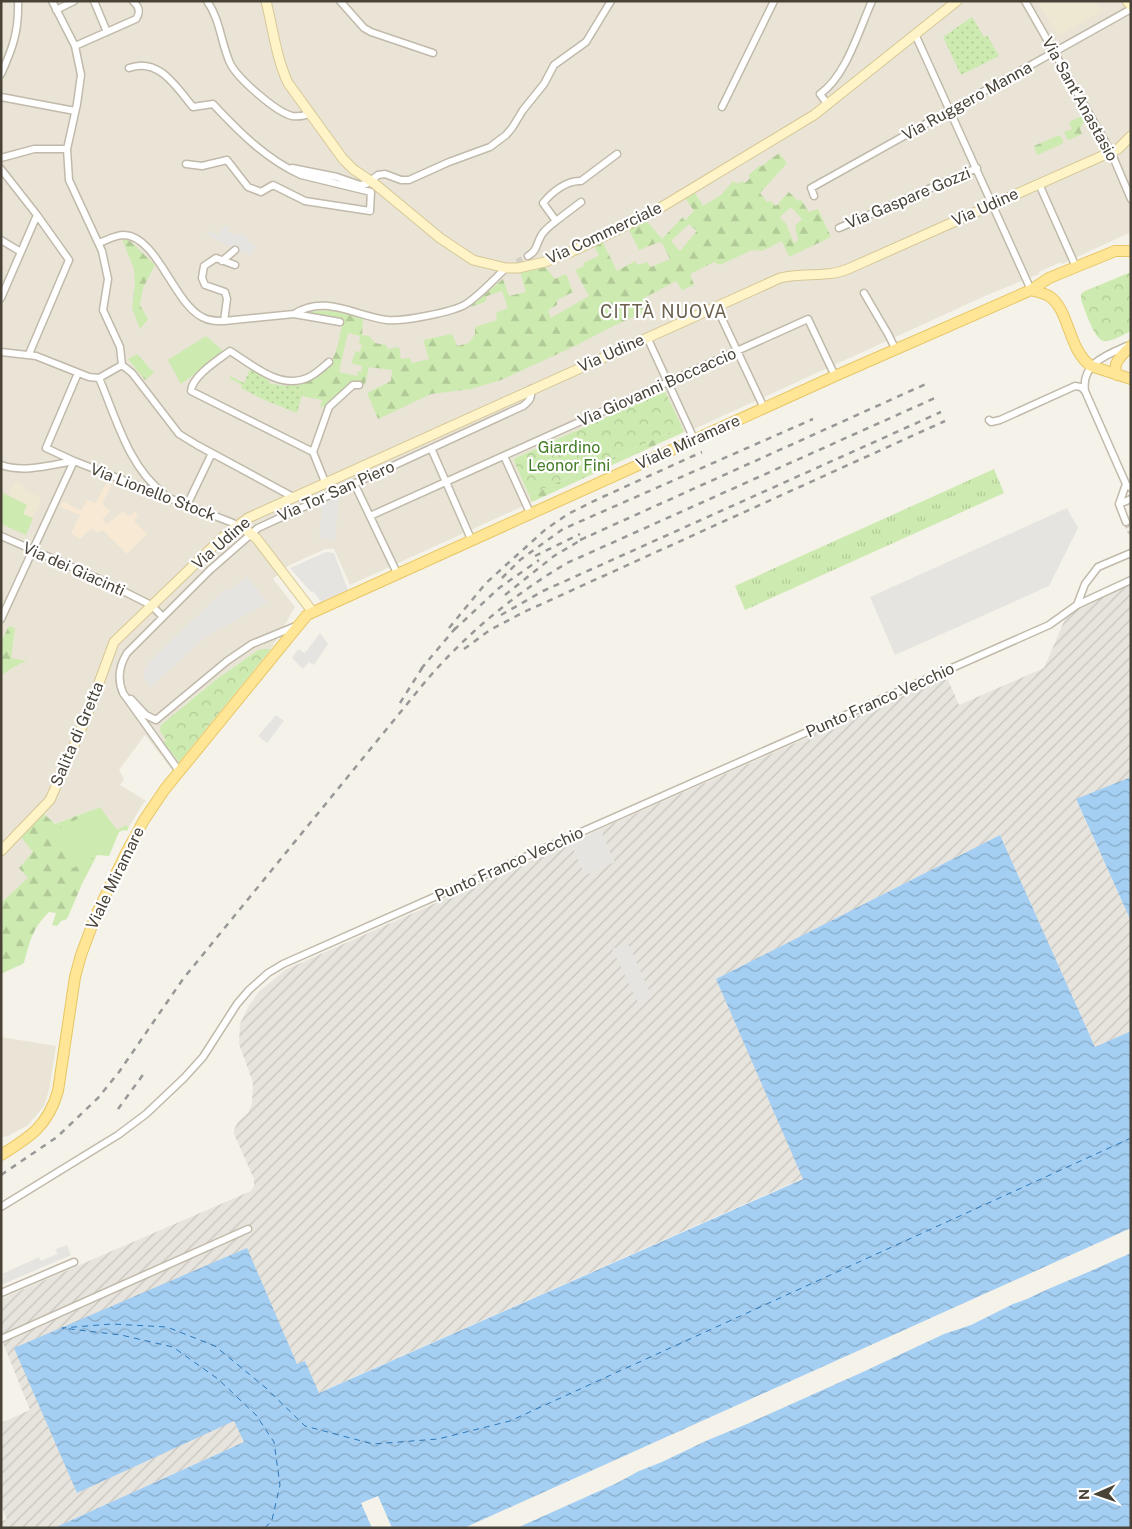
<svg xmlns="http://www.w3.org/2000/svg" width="1132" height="1529" font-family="'Public Sans',sans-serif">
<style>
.residential{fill:#e9e4d6}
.commercial{fill:#f7e9d3}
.industrial{fill:url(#industrial-furrows)}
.education{fill:#eee7d2}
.grass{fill:url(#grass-tufts)}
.forest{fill:url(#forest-firs);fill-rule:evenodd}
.park{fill:url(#park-crowns)}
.garden{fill:url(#garden-dots)}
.pitch{fill:#cdeab0}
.parking{fill:#e6e4e0}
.water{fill:url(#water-waves)}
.pier{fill:#f5f2e9}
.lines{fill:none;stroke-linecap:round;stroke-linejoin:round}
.ferry{stroke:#2c77b8;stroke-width:1;stroke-dasharray:6 5;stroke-linecap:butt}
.street-tunnel{stroke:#d3cfc5;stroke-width:6;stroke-dasharray:6 3;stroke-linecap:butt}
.street-casing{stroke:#c1baab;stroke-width:9}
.secondary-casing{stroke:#d6c797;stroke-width:11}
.primary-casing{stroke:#e7c664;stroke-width:12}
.street{stroke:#fff;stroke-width:6}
.secondary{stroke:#fff4c8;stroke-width:9}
.primary{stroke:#ffe697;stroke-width:10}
.rail{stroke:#989898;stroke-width:2.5;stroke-dasharray:6 6;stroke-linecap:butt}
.labels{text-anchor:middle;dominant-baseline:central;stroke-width:4.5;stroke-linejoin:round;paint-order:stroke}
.street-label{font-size:16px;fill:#494237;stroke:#fff}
.park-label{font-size:16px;fill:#447d27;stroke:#fff}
.neighbourhood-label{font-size:18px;letter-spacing:1px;fill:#6c614e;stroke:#fff}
</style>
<defs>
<pattern id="industrial-furrows" width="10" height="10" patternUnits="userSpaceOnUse" patternTransform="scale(1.25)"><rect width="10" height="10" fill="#e7e3dd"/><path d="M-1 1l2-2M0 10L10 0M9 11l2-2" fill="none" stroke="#c8c4be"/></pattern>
<pattern id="grass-tufts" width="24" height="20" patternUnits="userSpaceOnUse" patternTransform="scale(1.25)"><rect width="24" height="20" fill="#cdeab0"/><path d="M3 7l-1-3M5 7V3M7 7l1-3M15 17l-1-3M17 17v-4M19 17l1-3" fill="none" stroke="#b2ca98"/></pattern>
<pattern id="forest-firs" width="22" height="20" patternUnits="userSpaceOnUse" patternTransform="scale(1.25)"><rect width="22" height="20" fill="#cdeab0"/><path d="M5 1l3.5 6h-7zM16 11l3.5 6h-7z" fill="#b2ca98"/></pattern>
<pattern id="park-crowns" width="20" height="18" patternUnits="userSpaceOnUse" patternTransform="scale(1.25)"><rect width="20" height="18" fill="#cdeab0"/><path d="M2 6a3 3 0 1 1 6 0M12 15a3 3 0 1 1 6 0" fill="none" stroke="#b2ca98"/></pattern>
<pattern id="garden-dots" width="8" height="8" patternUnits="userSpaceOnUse" patternTransform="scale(1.25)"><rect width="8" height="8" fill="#cdeab0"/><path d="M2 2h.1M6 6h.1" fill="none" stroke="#b2ca98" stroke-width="1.8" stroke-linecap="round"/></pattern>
<pattern id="water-waves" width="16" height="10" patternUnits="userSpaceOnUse" patternTransform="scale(1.25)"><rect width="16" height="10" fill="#a4cff3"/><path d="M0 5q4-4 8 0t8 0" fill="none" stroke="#88aac6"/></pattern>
</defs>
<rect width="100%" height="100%" fill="#f5f2e9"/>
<path class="residential" d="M 1,1 L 1131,1 L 1131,232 L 1062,264 L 1061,262 L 1039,272 L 1039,274 L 985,296 L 694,429 L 684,432 L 665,391 L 513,459 L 532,502 L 350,585 L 334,549 L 325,549 L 288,566 L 273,579 L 295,607 L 271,649 L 258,650 L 214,681 L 184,705 L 164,742 L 179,762 L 171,768 L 145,735 L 119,770 L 124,779 L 120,785 L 146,801 L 142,805 L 129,827 L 126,825 L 117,830 L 100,807 L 54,824 L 44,814 L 34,852 L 29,878 L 1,903 Z
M 1,1037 L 56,1046 L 49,1090 L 44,1106 L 28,1125 L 8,1136 L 1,1137 Z"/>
<path class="commercial" d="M 106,483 L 111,486 L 102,504 L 110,511 L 102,520 L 107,524 L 123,511 L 129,516 L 135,512 L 138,515 L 134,521 L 147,534 L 127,554 L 102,530 L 97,533 L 92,528 L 80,539 L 71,533 L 80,515 L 60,507 L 63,501 L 81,511 L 87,500 L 96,503 Z"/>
<path class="industrial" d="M 1131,583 L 1131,777 L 1076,800 L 1131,921 L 1131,1031 L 1095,1047 L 1000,835 L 716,979 L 803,1178 L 318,1393 L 305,1362 L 297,1364 L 275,1315 L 187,1275 L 15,1348 L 77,1493 L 234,1420 L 244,1442 L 54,1528 L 1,1528 L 1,1522 L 7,1519 L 1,1506 L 1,1423 L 30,1410 L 1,1338 L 1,1299 L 251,1191 L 254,1186 L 254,1179 L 234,1134 L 234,1130 L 238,1122 L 248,1113 L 252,1104 L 253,1082 L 239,1044 L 240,1024 L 248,1007 L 259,992 L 285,970 L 571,843 L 585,875 L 614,862 L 600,829 L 941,679 L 948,680 L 959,705 L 1044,668 L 1065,619 L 1081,607 Z"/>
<path class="education" d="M 1037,1 L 1094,1 L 1103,11 L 1058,36 Z
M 15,481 L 24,485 L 23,489 L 42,498 L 33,518 L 23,514 L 26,504 L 8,495 Z"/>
<path class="grass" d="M 994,469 L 1004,493 L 745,610 L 735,586 Z"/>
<path class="forest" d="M 1084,115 L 1087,121 L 1082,124 L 1080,129 L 1082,134 L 1069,140 L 1067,139 L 1064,132 L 1072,129 L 1069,122 Z
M 1059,135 L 1063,140 L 1062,144 L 1037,155 L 1034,146 Z
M 779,153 L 787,163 L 760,193 L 767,202 L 770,201 L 776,206 L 789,192 L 798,201 L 801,200 L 809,212 L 818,209 L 831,237 L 789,257 L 782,241 L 762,251 L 752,250 L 720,265 L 714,262 L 690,274 L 694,285 L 682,290 L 676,281 L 644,298 L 650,310 L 613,326 L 577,345 L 501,380 L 471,389 L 431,394 L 378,419 L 367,393 L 391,381 L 392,370 L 369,367 L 365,384 L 352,383 L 327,406 L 320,407 L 322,400 L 301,396 L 303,390 L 302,384 C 336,369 336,354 343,320 L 305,313 C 329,308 341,312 363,319 L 362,335 L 369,336 L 375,343 L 386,345 L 388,349 L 399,347 L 401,359 L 410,358 L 412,363 L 429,359 L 423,340 L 452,334 L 457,346 L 469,343 L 475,334 L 475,327 L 497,320 L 496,313 L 508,308 L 502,291 L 487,296 L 485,302 L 470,307 L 503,279 L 509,296 L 526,292 L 520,272 L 545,266 L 555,279 L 566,274 L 573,292 L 557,300 L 557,305 L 548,310 L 551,318 L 589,296 L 575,270 L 584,266 L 583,263 L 599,256 L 594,245 L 602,241 L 617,271 L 635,261 L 638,265 L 647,262 L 651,267 L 670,259 L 662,243 L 659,242 L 639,250 L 628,228 L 645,219 L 662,239 L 683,217 L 686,220 L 694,211 L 686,199 L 695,193 L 703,206 L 721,195 L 733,181 L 738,184 L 742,181 L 745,183 L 750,178 L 749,175 L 759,166 L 762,166 ZM 791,207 L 802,219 L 795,226 L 798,240 L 794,243 L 786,224 L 780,217 ZM 689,224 L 697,231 L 680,251 L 671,241 ZM 348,333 L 360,336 L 359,344 L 362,345 L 360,352 L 356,351 L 351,363 L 362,366 L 361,372 L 358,371 L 357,376 L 339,372 Z
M 122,239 L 130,241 L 155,265 L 143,288 L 140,305 L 148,319 L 140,329 L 132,308 L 135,284 L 134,269 Z
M 137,354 L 154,373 L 145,380 L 128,359 Z
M 682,427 L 684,432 L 532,502 L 529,495 Z
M 9,626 L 15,628 L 11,658 L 27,661 L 21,663 L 1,675 L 1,642 Z
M 100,807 L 52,833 L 59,841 L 73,867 L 97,855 L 82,884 L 67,919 L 61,921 L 57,926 L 52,925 L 56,913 L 49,912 C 32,929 30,941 24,963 L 1,974 L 1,903 L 28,878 L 19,868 L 33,852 L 21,837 L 44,814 L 55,824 Z"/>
<path class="park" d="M 1131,272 L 1131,331 C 1124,334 1112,342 1104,341 C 1094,340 1085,309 1081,300 L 1081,294 L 1085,291 Z
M 665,391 L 682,427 L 529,495 L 513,459 Z
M 264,649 L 271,649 L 179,762 L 163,742 L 166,740 L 160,731 L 161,725 L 214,681 L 258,650 Z"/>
<path class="garden" d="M 972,17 L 984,37 L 987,35 L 999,56 L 961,75 L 943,37 Z
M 250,369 L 265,377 L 271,384 L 287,386 L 302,384 L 303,390 L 297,413 L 262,399 L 241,388 L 242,385 L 229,378 L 230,376 L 244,383 Z"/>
<path class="pitch" d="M 206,336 L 224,352 L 181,384 L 168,360 Z
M 1,492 L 27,505 L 23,514 L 33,518 L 26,535 L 1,524 Z
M 100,807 L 117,830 L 126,825 L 129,827 L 127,831 L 124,830 L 119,832 L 109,856 L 97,855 L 73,868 L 59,841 L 51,833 Z"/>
<path class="parking" d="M 224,226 L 230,226 L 228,231 L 237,236 L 240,233 L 248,238 L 247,240 L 256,247 L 251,255 L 235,250 L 206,234 L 211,231 L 218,235 Z
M 339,495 L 335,540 L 319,538 L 322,507 L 319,504 Z
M 1067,508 L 1078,528 L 1049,586 L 895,655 L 870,597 Z
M 326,552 L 334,553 L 348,590 L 321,602 L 313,591 L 311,592 L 290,568 Z
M 247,576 L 267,603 L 204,638 L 151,687 L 144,678 L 144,671 L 151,660 L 226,588 L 229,591 Z
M 320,633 L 328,644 L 314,665 L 309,662 L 303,669 L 292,658 L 298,649 L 305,653 Z
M 276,715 L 284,721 L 267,743 L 258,736 Z
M 600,829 L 614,862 L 585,875 L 571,843 Z
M 628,943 L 652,997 L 638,1003 L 612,949 Z
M 67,1245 L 71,1255 L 1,1285 L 1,1278 L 4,1277 L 2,1274 L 39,1257 L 41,1261 L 57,1254 L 56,1249 Z"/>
<path class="water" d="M 1131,777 L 1131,921 L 1076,799 Z
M 1000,835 L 1095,1047 L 1131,1031 L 1131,1528 L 54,1528 L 244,1442 L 234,1421 L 77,1493 L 14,1348 L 247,1248 L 297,1364 L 305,1361 L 319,1393 L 803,1179 L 716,979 Z"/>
<path class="pier" d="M 1131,1228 L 1131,1253 L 1093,1270 L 1046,1290 L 1027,1299 L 1013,1304 L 971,1325 L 944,1334 L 865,1371 L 747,1424 L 708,1440 L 662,1462 L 639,1471 L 617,1483 L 517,1528 L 464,1528 Z
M 378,1496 L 383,1507 L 392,1528 L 372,1528 L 361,1503 Z"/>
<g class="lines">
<path class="ferry" d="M 265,1528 L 272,1520 L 280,1485 L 274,1442 L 256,1415 L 218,1379 L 173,1347 L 121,1335 L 62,1328 L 112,1324 L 167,1327 L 215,1346 L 266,1388 L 305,1426 L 373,1444 L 438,1439 L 510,1421 L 1131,1138"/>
<path class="street-tunnel" d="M 517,262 L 528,256
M 1126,522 L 1131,533"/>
<g class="street-casing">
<path id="street" d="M 52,1 L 75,46
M 94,1 L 107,32
M 207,1 C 220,19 221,43 230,63 C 237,78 276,112 292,116 C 299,117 304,116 311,113
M 340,1 L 364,28 L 371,32 L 433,53
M 1025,1 L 1111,152 L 1131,199
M 56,10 L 74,1
M 915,34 L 1031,290
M 129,68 C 159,57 176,87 193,107 L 213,104 C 239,132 266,159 301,175 L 371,192 L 370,211 L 305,201 L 273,185 L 261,192 L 248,187 L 227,160 L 202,166 L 186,164
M 1,74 C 13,48 19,30 18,1
M 1,97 L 75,111
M 828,105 L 820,94 C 846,76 859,30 872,1
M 722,107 L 774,1
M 1,158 L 34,149 L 67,149
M 292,168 L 337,177 L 360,185 L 366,184 L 378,175 L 385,174 L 401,180 L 409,180 L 449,162 L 490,147 L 506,135 L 512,128 L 523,110 L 544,84 L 554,65 L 586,42 L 611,1
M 1,169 L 37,215 L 69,260 L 29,354
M 1039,184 L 1076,267
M 814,196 L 811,188 L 1131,9
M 556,221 L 581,202
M 839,228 L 977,168
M 1,240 L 21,252
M 99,243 C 107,240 115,235 124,235 C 157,236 173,302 202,317 C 209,321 216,321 224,321 L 294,314 C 325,294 355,316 387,320 C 401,322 454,312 466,304 C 480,295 493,280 506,268
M 528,256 C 537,251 536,245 541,236 C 544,230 550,226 556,221 L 543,203 C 552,192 567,180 581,181 L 617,154
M 222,261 L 235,250
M 864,293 L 888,334 L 896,350
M 1,298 L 37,215
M 716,306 L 764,408
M 294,314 L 340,322
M 224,321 L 227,299 L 225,292 L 205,285 L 202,278 L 204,266 L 216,258 L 235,265
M 647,337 L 694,439
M 1127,346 C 1106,355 1081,364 1085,391 L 1126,484 L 1131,488
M 1,352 L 36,356 L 89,377 L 99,378 L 122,365
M 122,365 L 120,347 L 103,310 L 108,279 L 102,251 L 69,180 L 67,149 L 77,104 L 81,75 L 75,46 L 136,19 C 141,12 139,7 133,1
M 122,365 L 132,373 L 179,434 L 197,445 L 293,497
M 78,373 L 46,448 L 74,461 L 233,523
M 99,378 C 116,417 128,466 163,493
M 989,420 L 991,422 L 1000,420 L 1075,386 L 1081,387 L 1085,391
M 431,448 L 471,539
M 313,452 L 329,407 L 353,385 L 359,385
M 504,456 L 530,513
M 1,465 C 24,473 50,465 74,461
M 325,482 L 313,452 L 191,391 C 192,376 218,360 230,351 C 251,364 280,390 307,378 C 315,375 322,368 329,362
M 354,483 L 397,573
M 1119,504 L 1126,484
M 1119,504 L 1126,522
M 1119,504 L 1131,499
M 187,505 L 212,453
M 370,516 L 808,319 L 835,376
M 1,536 L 97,578 L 147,603
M 1077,605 L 1085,584 L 1098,567 L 1131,553
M 156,610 L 163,617
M 1,619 L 74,461
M 131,699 L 146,715 L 156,720 L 227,661 L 252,644 L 296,626
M 179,771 L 123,693 C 117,679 119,666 127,653 L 210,570 L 258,528 L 523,406 C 530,401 532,397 531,389
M 1,1207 L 118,1135 L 146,1114 L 184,1078 L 203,1057 L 237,1004 L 249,990 L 268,973 L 283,964 L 1049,625 L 1077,605 L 1131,580
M 1,1293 L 74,1262
M 1,1339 L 248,1229"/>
</g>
<g class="secondary-casing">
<path id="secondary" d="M 266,1 C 273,29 276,57 288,83 L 343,159 L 353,169 L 375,184 L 440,238 L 473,260 L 506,268 L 518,268 L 545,262 L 573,251 L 650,214 L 814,115 L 957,1
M 1127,1 L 1131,6
M 244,528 L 257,539 L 312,611
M 1,851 L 50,800 L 86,718 L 114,642 L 223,537 L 248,518 L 780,278 C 802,272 827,278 848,269 L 1111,152 L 1118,149 L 1131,136"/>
</g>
<g class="primary-casing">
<path id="primary" d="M 1031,290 C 1037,292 1044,293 1049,296 C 1070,310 1068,350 1091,366 L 1131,379
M 1117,375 C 1111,363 1123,354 1131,346
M 1,1155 C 30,1137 48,1126 58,1091 L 75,977 L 81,955 L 96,915 L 126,853 L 144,820 L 165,789 L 307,615 L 835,376 L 1031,290 L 1049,278 L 1115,251 L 1131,251"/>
</g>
<use href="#street" class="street"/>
<use href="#secondary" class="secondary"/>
<use href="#primary" class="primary"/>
<path class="rail" d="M 580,540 L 928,383
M 535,556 L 580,534
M 502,578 L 520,560 L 563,529 L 813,419
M 505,595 L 554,556 L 586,537
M 501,615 L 543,591 L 941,412
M 449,628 L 486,583 L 546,529 L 568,514 L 598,499 L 702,452
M 454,630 L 499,588 L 539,560
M 464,649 L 490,630 L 524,612 L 945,421
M 421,669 L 458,625
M 400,703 L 424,665
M 118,1109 L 145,1072
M 1,1175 L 57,1137 L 98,1098 L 119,1072 L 183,979 L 425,682 C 466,634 513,595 567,563 L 935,398"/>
</g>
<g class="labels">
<g class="street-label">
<text transform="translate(1080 99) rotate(61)">Via Sant'Anastasio</text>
<text transform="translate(967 101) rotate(-29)">Via Ruggero Manna</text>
<text transform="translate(908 198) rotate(-23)">Via Gaspare Gozzi</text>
<text transform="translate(985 207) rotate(-24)">Via Udine</text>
<text transform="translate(604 233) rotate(-25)">Via Commerciale</text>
<text transform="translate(611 353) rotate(-24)">Via Udine</text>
<text transform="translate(657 387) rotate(-24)">Via Giovanni Boccaccio</text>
<text transform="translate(688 442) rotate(-24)">Viale Miramare</text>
<text transform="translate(336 491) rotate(-24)">Via Tor San Piero</text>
<text transform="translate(153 492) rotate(21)">Via Lionello Stock</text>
<text transform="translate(221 543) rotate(-41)">Via Udine</text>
<text transform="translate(74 569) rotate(24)">Via dei Giacinti</text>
<text transform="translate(880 700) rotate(-24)">Punto Franco Vecchio</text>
<text transform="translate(77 734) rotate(-67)">Salita di Gretta</text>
<text transform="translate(509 864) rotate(-24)">Punto Franco Vecchio</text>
<text transform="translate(115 878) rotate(-64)">Viale Miramare</text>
</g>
<g class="park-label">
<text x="569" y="447">Giardino<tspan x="569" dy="18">Leonor Fini</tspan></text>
</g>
<g class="neighbourhood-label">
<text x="664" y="311">CITTÀ NUOVA</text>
</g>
</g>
<rect width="1132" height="1529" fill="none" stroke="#494237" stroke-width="5"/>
<g transform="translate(1097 1494) rotate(268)" stroke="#ffffff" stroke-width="4" paint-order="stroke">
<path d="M0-4L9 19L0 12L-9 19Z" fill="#494237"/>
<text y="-8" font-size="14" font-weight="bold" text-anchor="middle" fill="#494237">N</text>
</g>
</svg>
